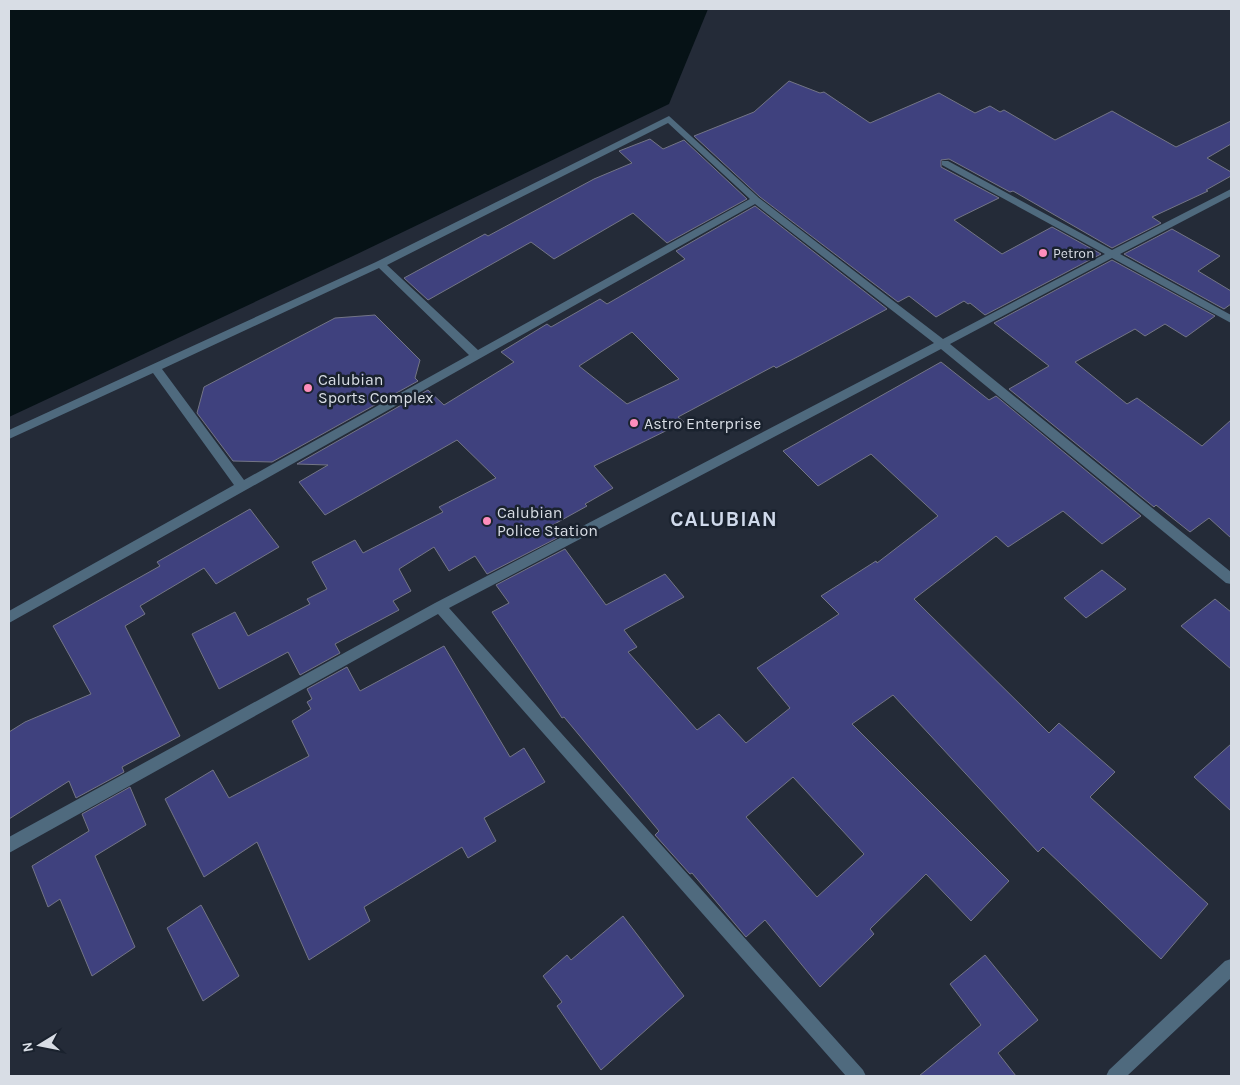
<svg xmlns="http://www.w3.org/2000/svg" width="1240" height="1085" font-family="Karla,sans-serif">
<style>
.water{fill:#061216}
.building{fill:#3f417e;stroke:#737586;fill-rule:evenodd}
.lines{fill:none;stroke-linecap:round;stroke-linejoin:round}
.minor{fill:#4f6a7e;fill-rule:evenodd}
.poi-dot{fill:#fe8ebc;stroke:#1a222e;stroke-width:2}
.labels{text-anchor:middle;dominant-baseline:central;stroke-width:5;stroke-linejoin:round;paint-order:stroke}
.far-poi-label{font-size:14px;fill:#d8dde5;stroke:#1a222e;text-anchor:start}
.poi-label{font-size:16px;fill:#d8dde5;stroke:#1a222e;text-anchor:start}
.district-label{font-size:21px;font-weight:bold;letter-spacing:1px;fill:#d0daeb;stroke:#1a222e}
</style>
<rect width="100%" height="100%" fill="#242b38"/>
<path class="water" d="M 9,9 L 708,9 L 669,104 L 353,256 L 9,417 Z"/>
<path class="building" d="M 789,81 L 820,93 L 824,92 L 870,123 L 939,93 L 975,113 L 990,106 L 1000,112 L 1004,110 L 1055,140 L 1112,111 L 1176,147 L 1231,121 L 1231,144 L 1207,158 L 1231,172 L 1231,176 L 1206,190 L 1208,191 L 1152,217 L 1161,223 L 1112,248 L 1013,191 L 1010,192 L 949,159 L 941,160 L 941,167 L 999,198 L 954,220 L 1002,254 L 1052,227 L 1101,254 L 985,315 L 970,303 L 968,304 L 964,301 L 936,317 L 909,296 L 898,302 L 760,197 L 694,136 L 754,112 Z
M 650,139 L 663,149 L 684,140 L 747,199 L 667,243 L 633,213 L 554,259 L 531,242 L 428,300 L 404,278 L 485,234 L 488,236 L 594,179 L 632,163 L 619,151 Z
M 755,206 L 887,309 L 801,355 L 776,368 L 774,366 L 678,417 L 684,422 L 594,466 L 613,488 L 585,504 L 587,506 L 549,527 L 557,538 L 487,574 L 475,556 L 449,571 L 434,547 L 399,569 L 411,591 L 393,601 L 399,610 L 335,644 L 340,653 L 300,675 L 288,652 L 219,689 L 192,634 L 235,612 L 248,636 L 310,604 L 307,599 L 327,589 L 312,562 L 355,540 L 363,553 L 443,512 L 439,507 L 496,478 L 457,440 L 325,515 L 299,482 L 328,465 L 297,464 L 428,390 L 444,405 L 514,362 L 501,352 L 547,324 L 551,327 L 600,299 L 607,304 L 685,259 L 676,251 ZM 632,332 L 679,379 L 627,404 L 579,366 Z
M 1172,229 L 1220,256 L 1198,271 L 1231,291 L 1231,304 L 1224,309 L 1124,254 Z
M 1112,260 L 1215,316 L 1186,337 L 1165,324 L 1145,336 L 1135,329 L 1075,362 L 1127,404 L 1137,398 L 1202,446 L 1231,420 L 1231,538 L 1209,518 L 1190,532 L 1156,505 L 1154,507 L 1009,389 L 1049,366 L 994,323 Z
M 375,315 L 420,360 L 415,378 L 418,381 L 272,462 L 233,461 L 197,413 L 204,387 L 335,318 Z
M 941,362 L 989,400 L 996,396 L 1141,516 L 1102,544 L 1063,511 L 1008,547 L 996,536 L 914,599 L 1049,733 L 1059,723 L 1115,772 L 1090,797 L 1208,904 L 1161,959 L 1043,847 L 1038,852 L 893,695 L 852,724 L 1009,881 L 971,921 L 926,874 L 870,929 L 874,934 L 820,987 L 765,920 L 746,937 L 692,873 L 690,874 L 655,835 L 659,831 L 564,717 L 562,718 L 492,612 L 509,603 L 496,585 L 565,549 L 606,605 L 665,574 L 684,597 L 624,630 L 637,647 L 628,652 L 697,730 L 719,714 L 746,743 L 790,708 L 757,668 L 839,614 L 821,596 L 876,561 L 877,563 L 938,516 L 871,454 L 818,486 L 783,451 ZM 793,777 L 864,854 L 817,897 L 746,817 Z
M 250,509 L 279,547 L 216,584 L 204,568 L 140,606 L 145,614 L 125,626 L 180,736 L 122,767 L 124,772 L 76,798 L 69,781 L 9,819 L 9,732 L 25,722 L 91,694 L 53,626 L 160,566 L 157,562 Z
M 1102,570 L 1126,589 L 1086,618 L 1064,598 Z
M 1215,599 L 1231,612 L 1231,669 L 1181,626 Z
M 444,646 L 510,757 L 524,748 L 545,782 L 484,818 L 496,841 L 468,858 L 462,847 L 364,907 L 370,921 L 309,960 L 257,842 L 204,877 L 165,799 L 213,770 L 229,798 L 309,756 L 292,721 L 311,709 L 307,702 L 312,699 L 307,689 L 347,667 L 360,691 Z
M 1231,744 L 1231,811 L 1194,777 Z
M 130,787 L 146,825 L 95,856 L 135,947 L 92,976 L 60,899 L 48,907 L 32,866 L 89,831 L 82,814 Z
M 201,905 L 239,976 L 203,1001 L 167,928 Z
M 623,916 L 684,996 L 601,1070 L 557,1006 L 562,1002 L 543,976 L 567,955 L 571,960 Z
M 985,955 L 1038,1020 L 998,1053 L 1016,1076 L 919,1076 L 981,1025 L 950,984 Z"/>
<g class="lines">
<path class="minor" d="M 669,116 L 759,198 L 943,339 L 1105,254 L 942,165 L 942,161 L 948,161 L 1112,250 L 1231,189 L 1231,196 L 1120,254 L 1231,315 L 1231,323 L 1112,258 L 950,344 L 1231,572 L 1231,584 L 1226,583 L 941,349 L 449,608 L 863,1070 L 866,1076 L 846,1076 L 438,614 L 9,853 L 9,837 L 435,603 L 934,343 L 755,204 L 9,623 L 9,611 L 234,485 L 153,373 L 9,439 L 9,430 L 376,262 ZM 668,123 L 750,199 L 478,350 L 387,265 ZM 379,268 L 469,355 L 244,480 L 162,369 Z
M 1231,959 L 1231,978 L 1127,1076 L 1106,1076 L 1109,1070 L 1225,961 Z"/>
</g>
<g class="poi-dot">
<circle cx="1043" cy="253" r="5"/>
<circle cx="308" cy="388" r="5"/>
<circle cx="634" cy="423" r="5"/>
<circle cx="487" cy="521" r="5"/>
</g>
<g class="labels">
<g class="far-poi-label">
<text x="1053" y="253">Petron</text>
</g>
<g class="poi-label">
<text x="318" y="379">Calubian<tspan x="318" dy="18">Sports Complex</tspan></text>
<text x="644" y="423">Astro Enterprise</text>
<text x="497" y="512">Calubian<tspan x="497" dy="18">Police Station</tspan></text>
</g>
<g class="district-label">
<text x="724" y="519">CALUBIAN</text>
</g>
</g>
<rect width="1240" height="1085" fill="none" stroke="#d8dde5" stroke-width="20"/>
<g transform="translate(40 1045) rotate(260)" stroke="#1a222e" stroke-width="4" paint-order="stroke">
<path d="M0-4L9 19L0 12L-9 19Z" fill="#d8dde5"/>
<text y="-8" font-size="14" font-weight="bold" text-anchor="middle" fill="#d8dde5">N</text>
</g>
</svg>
